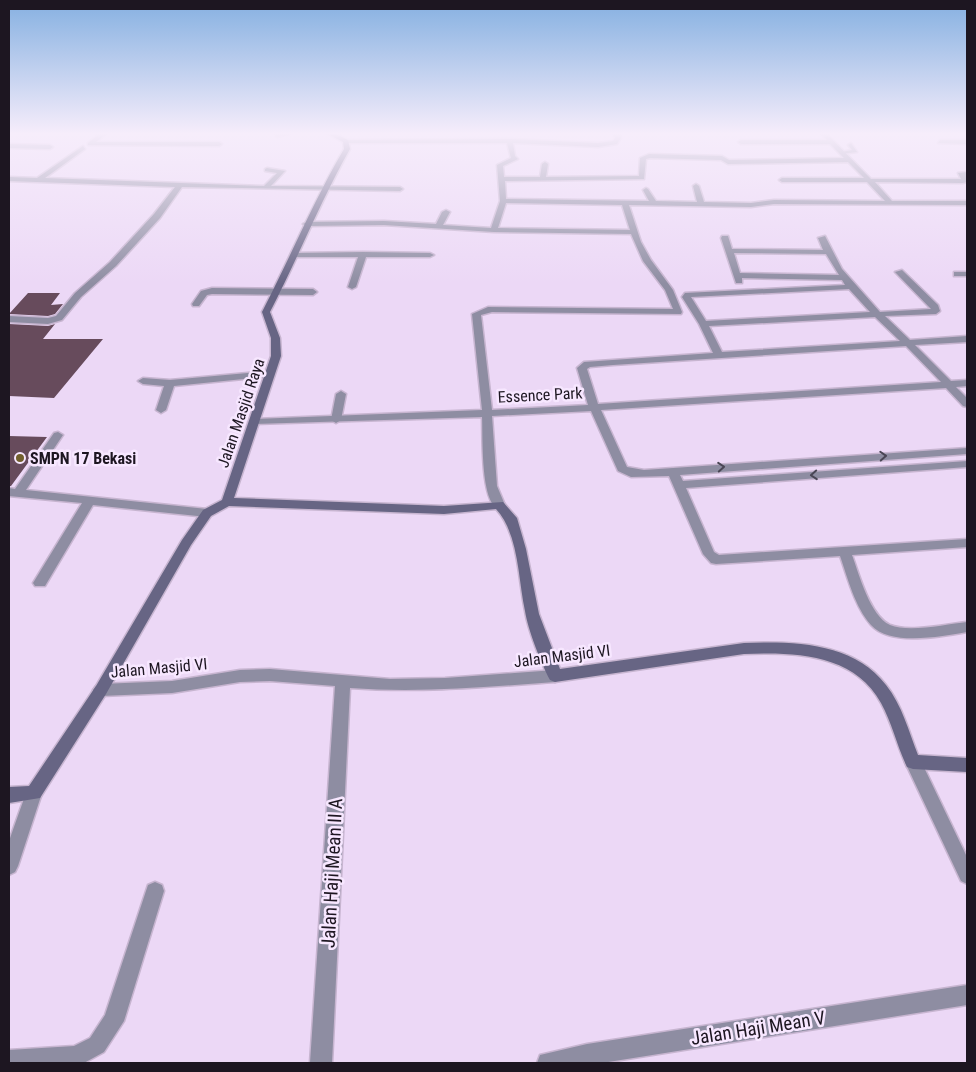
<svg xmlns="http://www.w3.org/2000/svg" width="976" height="1072" font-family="'Roboto Condensed',sans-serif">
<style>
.building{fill:#674b5c}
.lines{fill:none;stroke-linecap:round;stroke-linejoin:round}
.lane-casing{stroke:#c7b5d0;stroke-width:3}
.street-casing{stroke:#c7b5d0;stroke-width:3}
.secondary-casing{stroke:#c7b5d0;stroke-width:3}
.lane{fill:#8e8da2;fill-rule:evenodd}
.street{fill:#8e8da2;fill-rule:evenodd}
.secondary{fill:#676584;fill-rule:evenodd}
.oneway{stroke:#4a4655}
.poi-dot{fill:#715f2d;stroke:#f7e7ff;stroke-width:2}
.labels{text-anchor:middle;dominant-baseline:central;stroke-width:5;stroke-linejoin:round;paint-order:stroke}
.street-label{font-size:16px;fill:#1d1621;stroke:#f7e7ff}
.poi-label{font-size:16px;font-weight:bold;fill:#1d1621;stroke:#f7e7ff;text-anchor:start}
.near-street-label{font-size:19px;fill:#1d1621;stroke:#f7e7ff}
</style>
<rect width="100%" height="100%" fill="#ecd8f6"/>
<path class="building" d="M 28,293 L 60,293 L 51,305 L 63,304 L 55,314 L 48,316 L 9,314 Z
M 9,324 L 48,326 L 55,324 L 43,339 L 103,339 L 54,398 L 9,396 Z
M 9,436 L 47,437 L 11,486 L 9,486 Z"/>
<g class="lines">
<g class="lane-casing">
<path id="lane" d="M 851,143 L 857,152 L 841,154 L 841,152 L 852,150 L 848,145 Z
M 341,391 L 346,394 L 341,420 L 336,423 L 331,420 L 336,394 Z"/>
</g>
<g class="street-casing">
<path id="street" d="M 99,134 L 106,134 L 96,142 L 219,142 L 222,144 L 219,146 L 88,145 L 88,143 Z
M 275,134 L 289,134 L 277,137 Z
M 614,134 L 620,134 L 621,138 L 617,144 L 598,147 L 513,143 L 515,156 L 518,159 L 503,166 L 504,177 L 540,177 L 542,164 L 545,162 L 548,164 L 546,177 L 639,176 L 640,158 L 649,154 L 722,156 L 729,160 L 844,158 L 830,144 L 741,144 L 738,142 L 741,140 L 827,140 L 821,134 L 827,134 L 871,179 L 961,179 L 958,173 L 967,172 L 966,176 L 967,182 L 963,183 L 875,182 L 892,201 L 967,201 L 967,205 L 774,204 L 751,207 L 629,205 L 641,242 L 651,260 L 673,290 L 682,312 L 681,314 L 492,312 L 481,315 L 492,410 L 588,405 L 577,368 L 584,362 L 713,353 L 699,324 L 682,297 L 685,293 L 845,285 L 842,280 L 742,278 L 742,283 L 736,283 L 721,238 L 722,236 L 728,236 L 732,249 L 823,250 L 818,238 L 825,236 L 842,269 L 880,312 L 931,309 L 895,272 L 902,270 L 938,305 L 940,311 L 936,314 L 885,316 L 910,340 L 967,336 L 967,342 L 915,345 L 951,381 L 967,380 L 967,386 L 956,387 L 967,398 L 967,407 L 963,406 L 946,388 L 601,410 L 627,467 L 644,470 L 967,448 L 967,454 L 680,475 L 683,481 L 967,461 L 967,467 L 686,488 L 714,552 L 719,555 L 967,539 L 967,547 L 852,555 C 859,574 870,616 890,625 C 909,633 947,624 967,622 L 967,632 C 942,636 891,647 871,625 C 855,607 848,579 840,556 L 716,564 L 711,563 L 703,554 L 669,476 L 631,477 L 618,471 L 591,411 L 492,416 L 497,486 L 505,505 L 499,509 C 480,504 483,434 482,417 L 251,424 L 250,422 L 255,419 L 482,410 L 472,314 L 488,307 L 673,309 L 665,290 L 643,261 L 631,234 L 494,232 L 384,225 L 307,226 L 303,224 L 307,222 L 384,221 L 436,224 L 442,212 L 446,210 L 450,212 L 443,225 L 491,228 L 500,201 L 497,165 L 511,158 L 507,143 L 346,143 L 344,140 L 510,139 L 598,143 L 613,141 L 615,138 ZM 650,158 L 721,160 L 728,164 L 848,162 L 864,178 L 782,178 L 779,180 L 782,182 L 867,182 L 885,201 L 774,200 L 751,203 L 704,202 L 699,186 L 696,184 L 693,186 L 697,202 L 656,201 L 648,189 L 646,188 L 643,190 L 649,201 L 506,199 L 505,181 L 644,179 L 646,159 ZM 506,203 L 622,205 L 630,230 L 498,228 ZM 734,253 L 826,254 L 839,275 L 740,273 ZM 849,289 L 870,312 L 706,321 L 691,297 ZM 875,317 L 900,341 L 722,352 L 709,326 ZM 906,346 L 941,382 L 598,404 L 587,369 L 590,367 L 613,365 Z
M 940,140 L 967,140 L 967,144 L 938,143 Z
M 9,144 L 50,145 L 53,147 L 50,149 L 9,148 Z
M 83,146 L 85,149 L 45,178 L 264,186 L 277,173 L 265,171 L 265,169 L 267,168 L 285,171 L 271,186 L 400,187 L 403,189 L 400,191 L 182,187 L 160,218 L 116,266 L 81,297 L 62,320 L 48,324 L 9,322 L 9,316 L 48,318 L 56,316 L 75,293 L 110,262 L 154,214 L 175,187 L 9,181 L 9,177 L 37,178 Z
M 363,252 L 430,253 L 434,255 L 430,257 L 366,257 L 356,287 L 352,289 L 348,287 L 358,257 L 295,257 L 291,255 L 295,253 Z
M 954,272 L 967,272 L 967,276 L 954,276 Z
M 212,288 L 313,289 L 317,292 L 313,295 L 212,294 L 207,295 L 199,306 L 193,306 L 192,304 L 201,291 Z
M 271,371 L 274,372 L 274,376 L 174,386 L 166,410 L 161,413 L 156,410 L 164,386 L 143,384 L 138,381 L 143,378 L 170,380 Z
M 58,432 L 63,435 L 26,490 L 207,509 L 213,513 L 207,517 L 93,505 L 45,586 L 35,586 L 33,583 L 82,503 L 9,496 L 9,488 L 15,489 L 54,433 Z
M 270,669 L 390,679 L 445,678 L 555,670 L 560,672 L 562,676 L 560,680 L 555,682 C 486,687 419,693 350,688 L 332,1063 L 310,1063 L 335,686 L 270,681 L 240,682 L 172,693 L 101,696 L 96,694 L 93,690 L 96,686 L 101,684 L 172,681 L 240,670 Z
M 913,755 L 919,757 L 967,857 L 967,884 L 961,881 L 905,762 L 907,757 Z
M 34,785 L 40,788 L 42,793 L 18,866 L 15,872 L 9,875 L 9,841 L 26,793 L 28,788 Z
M 155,882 L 162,885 L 164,891 L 124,1021 L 104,1052 L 84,1063 L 9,1063 L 9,1050 L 74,1046 L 90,1038 L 105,1015 L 146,891 L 148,885 Z
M 967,985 L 967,1005 L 602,1063 L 537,1063 L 540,1055 L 587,1044 Z"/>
</g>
<g class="secondary-casing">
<path id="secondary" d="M 328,134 L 336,134 L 348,140 L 350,149 C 320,202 298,258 270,312 L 280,338 L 281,356 L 234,498 L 444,506 L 503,502 L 517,518 L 526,549 L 539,614 L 560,669 L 744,643 C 792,641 854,642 886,685 C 902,705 909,732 918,755 L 967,758 L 967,772 L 913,769 L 907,767 C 897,746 892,723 881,703 C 854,653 793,652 744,654 L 555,682 L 550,680 C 541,663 528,630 525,611 C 518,579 519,534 496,509 L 444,514 L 229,506 L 211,516 L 191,545 L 106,694 L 40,798 L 9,803 L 9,787 L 29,786 L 96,686 L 182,540 L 203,510 L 222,500 L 271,356 L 271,338 L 262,312 C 290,258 313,202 344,149 L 343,142 Z"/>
</g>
<use href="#lane" class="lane"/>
<use href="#street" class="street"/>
<use href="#secondary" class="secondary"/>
</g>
<defs><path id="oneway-chevron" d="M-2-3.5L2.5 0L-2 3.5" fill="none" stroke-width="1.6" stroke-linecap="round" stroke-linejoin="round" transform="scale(1.25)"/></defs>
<g class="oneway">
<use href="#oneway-chevron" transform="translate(883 456) rotate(-3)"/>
<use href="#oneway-chevron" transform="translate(721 467) rotate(-4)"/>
<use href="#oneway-chevron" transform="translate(814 475) rotate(176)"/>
</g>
<linearGradient id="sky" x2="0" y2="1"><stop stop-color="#85b0e1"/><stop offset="0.47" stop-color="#f6edfb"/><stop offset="1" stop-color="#f6edfb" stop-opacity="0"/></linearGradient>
<rect width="976" height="284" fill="url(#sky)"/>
<circle class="poi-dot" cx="20" cy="458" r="5"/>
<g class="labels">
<g class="street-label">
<text transform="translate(540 395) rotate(-3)">Essence Park</text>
<text transform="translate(241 413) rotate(-71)">Jalan Masjid Raya</text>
<text transform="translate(562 656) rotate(-7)">Jalan Masjid VI</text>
<text transform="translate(159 668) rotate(-5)">Jalan Masjid VI</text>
</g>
<g class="poi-label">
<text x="30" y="458">SMPN 17 Bekasi</text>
</g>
<g class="near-street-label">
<text transform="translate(332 873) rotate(-87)">Jalan Haji Mean II A</text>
<text transform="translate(758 1028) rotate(-9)">Jalan Haji Mean V</text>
</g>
</g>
<rect width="976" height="1072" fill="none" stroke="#1d1621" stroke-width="20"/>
</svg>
